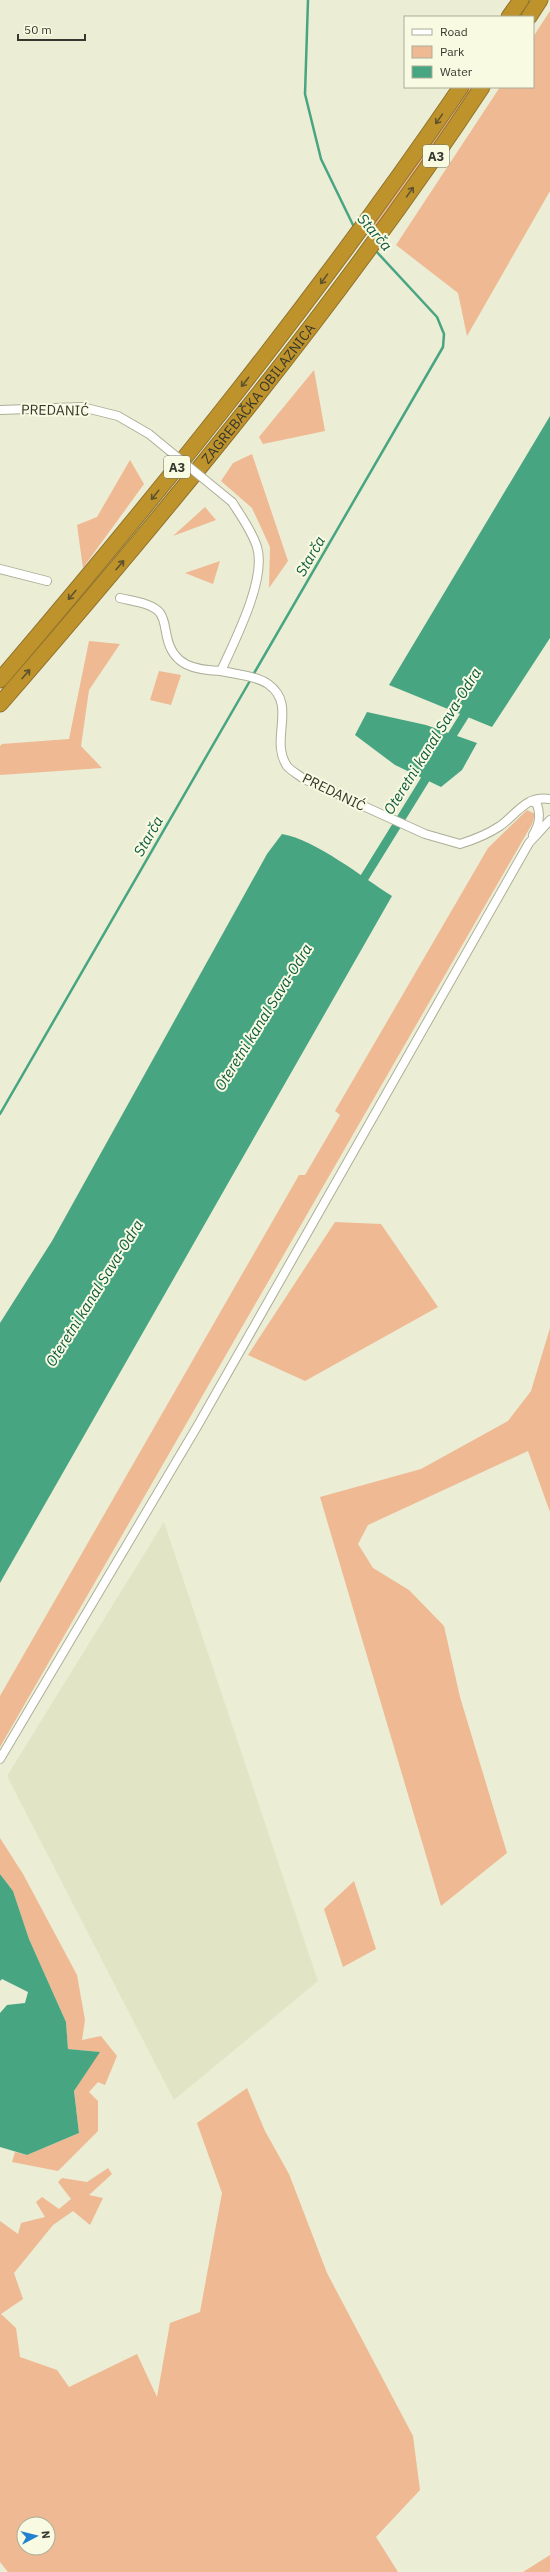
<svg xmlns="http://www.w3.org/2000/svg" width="550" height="2572" font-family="'IBM Plex Sans',sans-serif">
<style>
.built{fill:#e2e5c5}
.green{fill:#efb993;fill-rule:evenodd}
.water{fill:#48a582}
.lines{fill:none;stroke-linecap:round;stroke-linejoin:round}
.stream{stroke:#48a582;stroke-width:2.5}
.canal{stroke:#48a582;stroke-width:9}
.street-casing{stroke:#adaf97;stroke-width:10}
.highway-casing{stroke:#8f732d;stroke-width:17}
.street{stroke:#fff;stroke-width:8}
.highway{stroke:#bf932c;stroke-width:15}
.street-bridge-casing{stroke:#adaf97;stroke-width:10;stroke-linecap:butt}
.street-bridge{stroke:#fff;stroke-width:8}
.oneway{stroke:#5f532d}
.labels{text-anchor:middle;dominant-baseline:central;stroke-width:4;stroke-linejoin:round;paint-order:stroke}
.shield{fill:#f8fbe2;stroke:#707264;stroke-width:1}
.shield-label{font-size:13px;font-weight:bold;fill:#36372e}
.street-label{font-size:14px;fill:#36372e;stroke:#f8fbe2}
.water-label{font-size:15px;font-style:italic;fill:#0e5941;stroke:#f8fbe2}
</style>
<rect width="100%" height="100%" fill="#ebedd5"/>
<path class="built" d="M 164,1522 L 318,1981 L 174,2100 L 7,1776 Z"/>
<path class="green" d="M 550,11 L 550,191 L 467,336 L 458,293 L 396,245 L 500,87 L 533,87 L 533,37 Z
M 468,87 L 475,87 L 373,231 L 369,227 Z
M 314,370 L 325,431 L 263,444 L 259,437 Z
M 252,454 L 288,561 L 269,588 L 270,547 L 252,508 L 221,481 L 233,463 Z
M 130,460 L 144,484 L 83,568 L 77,525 L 97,517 Z
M 205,507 L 216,520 L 173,536 Z
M 220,561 L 213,584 L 185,573 Z
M 89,641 L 120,644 L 89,690 L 81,746 L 102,768 L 0,775 L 0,746 L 2,744 L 69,739 Z
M 159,671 L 181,675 L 171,705 L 150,700 Z
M 527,810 L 535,814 L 532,824 L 0,1747 L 0,1696 L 299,1175 L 305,1175 L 340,1115 L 335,1111 L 488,848 Z
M 335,1222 L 381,1224 L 438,1307 L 305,1381 L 248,1355 Z
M 550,1328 L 550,1512 L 528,1451 L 368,1525 L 358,1544 L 373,1568 L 409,1590 L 444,1626 L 460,1697 L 507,1853 L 441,1906 L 320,1497 L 421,1469 L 508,1421 L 531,1391 Z
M 0,1838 L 23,1874 L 77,1975 L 85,2020 L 82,2040 L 101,2036 L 117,2056 L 105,2085 L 98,2082 L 89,2092 L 98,2101 L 98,2131 L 58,2171 L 12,2162 L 15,2152 L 27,2155 L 79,2133 L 74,2091 L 99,2052 L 68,2049 L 66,2022 L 29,1939 L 13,1891 L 0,1874 Z
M 354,1881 L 376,1949 L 343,1967 L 324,1909 Z
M 247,2088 L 265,2131 L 289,2174 L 327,2273 L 413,2436 L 420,2490 L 376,2537 L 398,2572 L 8,2572 L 0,2562 L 0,2221 L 18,2234 L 21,2223 L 45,2217 L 36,2202 L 42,2197 L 59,2209 L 71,2199 L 58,2182 L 62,2178 L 87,2182 L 108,2168 L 112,2174 L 89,2195 L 103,2198 L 90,2225 L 73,2211 L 53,2225 L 14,2273 L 23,2299 L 1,2314 L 16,2328 L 20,2357 L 57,2370 L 69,2387 L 137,2354 L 157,2397 L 170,2323 L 200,2312 L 222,2193 L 197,2123 ZM 24,2524 L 48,2524 L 48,2548 L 24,2548 Z
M 550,2555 L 550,2572 L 523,2572 Z"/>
<path class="water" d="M 550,416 L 550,638 L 492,727 L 389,685 Z
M 367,712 L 426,725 L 477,743 L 462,770 L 441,787 L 395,765 L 355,735 Z
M 282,834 C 316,840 362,877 392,896 L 0,1583 L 0,1323 L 52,1241 L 267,854 Z
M 0,1874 L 13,1891 L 29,1939 L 66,2022 L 68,2049 L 100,2052 L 74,2091 L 79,2133 L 27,2155 L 0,2147 L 0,2013 L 7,2005 L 25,2003 L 28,1992 L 2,1979 L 0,1981 Z"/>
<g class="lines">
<path class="stream" d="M 308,0 L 305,94 L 321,159 L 354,227
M 253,675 L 443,347 L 444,334 L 437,317 L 375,250
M 0,1114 L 251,679"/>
<path class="canal" d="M 446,745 L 471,705
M 358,888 L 431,770"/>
<g class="street-casing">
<path id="street" d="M 0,410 L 82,407 L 118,416 L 149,434
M 232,502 C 241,516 252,531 257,547 C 267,579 234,642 221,671 C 235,674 257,676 268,684 C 298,705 269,739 287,766 C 291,771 299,775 304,779 L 425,834 L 460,844 C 473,840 488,834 500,826 C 517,814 526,795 550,799
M 0,569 L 47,581
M 120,598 C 132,601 152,603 160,613 C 165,620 165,629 167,637 C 173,666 195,670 221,671
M 531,801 L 537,804 C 541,816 539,825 533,835
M 0,1759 L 198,1425 L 529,843 L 550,820"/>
</g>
<g class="highway-casing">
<g id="highway">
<path d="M 509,17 L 521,0"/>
<path d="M 529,17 L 540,0"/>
<path d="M 0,680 C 163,489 320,294 461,87"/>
<path id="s1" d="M 0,704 C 171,507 338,305 482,87"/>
</g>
</g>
<use href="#street" class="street"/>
<use href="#highway" class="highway"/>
<g class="street-bridge-casing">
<path id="street-bridge" d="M 149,434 L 232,502"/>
</g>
<use href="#street-bridge" class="street-bridge"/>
</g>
<defs><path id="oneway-shaft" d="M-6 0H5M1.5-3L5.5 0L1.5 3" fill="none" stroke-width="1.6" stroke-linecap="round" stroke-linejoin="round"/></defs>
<g class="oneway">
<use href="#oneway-shaft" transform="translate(439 119) rotate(125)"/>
<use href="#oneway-shaft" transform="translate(410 192) rotate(-55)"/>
<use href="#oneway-shaft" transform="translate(324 279) rotate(126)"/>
<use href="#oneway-shaft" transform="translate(245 382) rotate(129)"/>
<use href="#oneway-shaft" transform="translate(155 495) rotate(129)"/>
<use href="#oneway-shaft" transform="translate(120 565) rotate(-49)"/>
<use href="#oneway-shaft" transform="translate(72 595) rotate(130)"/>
<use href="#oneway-shaft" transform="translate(26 674) rotate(-49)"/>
</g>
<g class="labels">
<g class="shield">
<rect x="423" y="145" width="26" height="22" rx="3"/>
<rect x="164" y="456" width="26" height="22" rx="3"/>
</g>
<g class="shield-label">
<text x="436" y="156">A3</text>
<text x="177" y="467">A3</text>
</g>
<g class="street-label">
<text stroke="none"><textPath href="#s1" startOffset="404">ZAGREBAČKA OBILAZNICA</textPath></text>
<text transform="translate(55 410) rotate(1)">PREDANIĆ</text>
<text transform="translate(334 792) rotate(26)">PREDANIĆ</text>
</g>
<g class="water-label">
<text transform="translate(375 232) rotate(49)">Starča</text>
<text transform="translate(310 556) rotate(-60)">Starča</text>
<text transform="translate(432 741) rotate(-58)">Oteretni kanal Sava-Odra</text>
<text transform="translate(148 836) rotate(-60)">Starča</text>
<text transform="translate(263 1017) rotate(-58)">Oteretni kanal Sava-Odra</text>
<text transform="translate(94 1293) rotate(-58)">Oteretni kanal Sava-Odra</text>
</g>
</g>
<rect x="404" y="16" width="130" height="72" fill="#f8fbe2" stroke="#aaad9a"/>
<rect x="412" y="29" width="20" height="6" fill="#ffffff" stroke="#aaad9a"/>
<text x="440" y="36" font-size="12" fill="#36372e">Road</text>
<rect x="412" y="46" width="20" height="12" fill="#efb993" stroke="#aaad9a"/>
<text x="440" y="56" font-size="12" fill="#36372e">Park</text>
<rect x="412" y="66" width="20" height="12" fill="#48a582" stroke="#aaad9a"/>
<text x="440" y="76" font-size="12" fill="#36372e">Water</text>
<g transform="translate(36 2536) rotate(83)"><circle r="19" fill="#f8fbe2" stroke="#aaad9a"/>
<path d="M0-3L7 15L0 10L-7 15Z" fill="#2382cf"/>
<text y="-6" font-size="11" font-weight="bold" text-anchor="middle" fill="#36372e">N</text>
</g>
<path d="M18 34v6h67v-6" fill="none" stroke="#36372e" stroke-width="2"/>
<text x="24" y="34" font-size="12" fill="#36372e" stroke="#f8fbe2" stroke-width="3" paint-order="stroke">50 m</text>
</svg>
